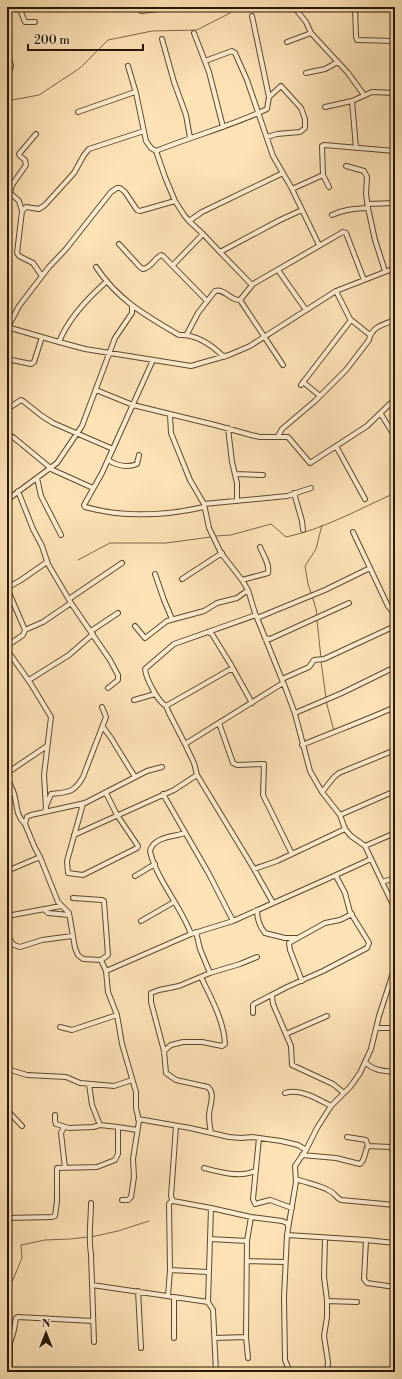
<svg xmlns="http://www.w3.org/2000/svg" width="402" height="1379" font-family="'Libre Bodoni',serif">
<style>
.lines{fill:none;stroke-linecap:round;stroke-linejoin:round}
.stream{stroke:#7c6748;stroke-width:1}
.minor-casing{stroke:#5c492e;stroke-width:6}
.minor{stroke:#feedd0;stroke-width:4}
</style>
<rect width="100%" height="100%" fill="#fde3b6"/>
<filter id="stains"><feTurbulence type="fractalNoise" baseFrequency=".005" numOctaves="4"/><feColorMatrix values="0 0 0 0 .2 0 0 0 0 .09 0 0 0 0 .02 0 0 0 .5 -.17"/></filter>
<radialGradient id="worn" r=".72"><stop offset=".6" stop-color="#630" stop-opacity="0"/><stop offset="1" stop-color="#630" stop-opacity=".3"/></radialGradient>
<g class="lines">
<path class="stream" d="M 7,101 L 39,95 L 80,68 L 108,40 L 152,31 L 197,30 L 230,13 L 237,7
M 216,536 L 231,535 L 271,524 L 286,537 C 324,529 359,509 395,493
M 78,560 L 110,543 L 166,543 L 211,537
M 311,593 L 308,584 L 305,566 L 316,549 L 322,525
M 312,596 L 316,609 L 317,616
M 317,620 L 321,658
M 321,661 L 326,698
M 326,701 L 334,731
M 91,1237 L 118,1231 L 149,1221
M 7,1294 L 22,1258 L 21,1245 L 45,1240 L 70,1239 L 88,1237"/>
<g class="minor-casing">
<path id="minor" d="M 19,7 L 25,22 L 35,22
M 294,7 L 306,22 L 311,33
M 355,7 L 356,36 L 357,40 L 395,41
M 141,11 L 176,7
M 194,33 L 209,72 L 223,127
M 162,39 L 174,82 L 186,115 L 190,138
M 287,42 L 311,33 L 348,73 L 364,95
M 7,50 L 11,66 L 10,69 L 7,70
M 205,61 L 232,51 L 235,53 L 247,80 L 273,156 L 291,187 L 319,245
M 128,66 L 136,93 L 146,141 L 151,148 L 156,151 L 165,177 L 175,201 L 184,215 L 189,221 L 203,234 L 220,252 L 252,285
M 306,73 L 325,69 L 338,62
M 393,93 L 395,143
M 352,101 L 356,148
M 325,107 L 352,101 L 372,92 L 395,93
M 78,112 L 135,92
M 36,134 L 19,154 L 20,156 L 25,160 L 26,165 L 12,185 L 10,193 L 19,201 L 22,211 L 17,253 L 19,256 L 33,263 L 42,276
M 267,137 L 277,134 L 300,132 L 305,128 L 305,119 L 301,108 L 281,86 L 269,97
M 156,151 C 193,136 231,126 267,109 L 269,97 L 252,16
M 346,166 L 364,171 L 367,177 L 366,194 L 368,208 L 375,240 L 385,271
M 329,187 L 323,175 L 322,146 L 324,145 L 395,151
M 292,189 L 323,175
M 368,204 L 395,203
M 22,211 L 26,207 L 39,209 L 45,205 L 74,173 L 84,155 L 89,149 L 144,131
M 332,215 C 344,209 355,209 368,208
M 189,221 L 202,212 L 283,173
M 119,244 L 140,267 L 143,269 C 151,268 154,259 161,255 L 163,256 L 207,301
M 220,252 L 280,220 L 302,210
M 173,265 L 203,234
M 96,267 C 118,300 145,315 179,335 C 197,334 212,345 224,357
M 278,270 L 306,310
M 336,291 L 350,319 L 370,335
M 240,300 L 253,284 L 343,232 L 346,233 L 364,280
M 240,300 L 283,365
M 7,327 L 59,342 L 85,349 L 191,366 L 229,355 L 250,346 L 336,291 L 395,268
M 8,327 L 19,306 L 49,267 L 66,249 L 111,192 L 117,188 L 120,188 L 125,192 L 137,210 L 140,211 L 175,201
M 187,334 L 198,313 L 215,291 C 225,288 230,301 240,300
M 59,342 C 68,319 88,298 106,282
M 7,359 L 31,364 L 34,362 L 42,337
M 153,360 L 102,473 L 84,505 L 85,507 C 125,518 164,516 204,507
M 303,382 L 320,396
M 301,385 L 351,320
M 96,390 L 133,405 L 215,425 L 251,435 L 260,437 L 288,437 L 310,463 L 367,426 L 395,399
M 7,405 L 12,406 L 21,400 L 23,401 L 42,416 L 53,423 L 113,449
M 381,414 L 395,437
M 170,415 L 171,433 L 175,443 L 190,480 L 204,504 L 209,528 L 221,553 L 242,580 L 248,590 L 255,613 L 287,692 L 295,714 L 310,771 L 322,792 L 340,815 L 345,829 L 351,836 L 365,846 L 395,909
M 228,428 L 232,462 L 237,483 L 237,501
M 278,436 L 282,429 L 315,401 L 346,370 L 369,340 C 371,327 384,324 395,320
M 13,437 L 53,470 L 93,488
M 336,446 L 365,499
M 108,460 C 116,465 127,468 137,464 L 139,455
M 236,474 L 263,475
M 37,478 L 41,496 L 61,535
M 18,491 L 33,529 L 42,546 L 48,564 L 71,603 L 110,660 L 118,675 L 118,680 L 108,688
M 294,493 L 302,521 L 303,530
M 7,500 L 57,463 L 82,426 L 115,338 L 132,313 L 132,306
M 204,504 L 287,496 L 311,488
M 353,532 L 388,606 L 395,615
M 155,574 L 164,600 L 172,619
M 182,579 L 222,553
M 242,580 L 268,573 C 270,564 263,555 260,547
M 69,599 L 122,563
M 257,618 L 325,590 L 370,568
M 135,626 L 145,638 L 167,621 L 204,611 L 217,603 L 237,598 L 248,590
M 25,630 L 43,622 L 71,603
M 91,631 L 118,613
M 208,632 L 212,634 L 231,665 L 252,703
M 265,638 L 270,639 L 349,603
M 7,646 L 23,635 L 25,630 L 7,588 L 21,580 L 47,562
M 7,650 L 31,684 L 51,717 L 44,775 L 46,809 L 45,811
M 282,679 L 309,667 L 314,660 L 324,659 L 395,626
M 29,680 L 69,655 L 93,634
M 134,700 L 155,694
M 166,706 L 229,670 L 234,670
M 295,713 L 342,693 L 395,667
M 219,723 L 233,763 L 237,765 L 264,764 L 263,795 L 292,854
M 103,727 L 111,738 L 135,777
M 185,744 L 169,713 L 166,706 C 157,701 146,678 145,669 L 174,644 L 256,615
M 302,745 C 333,732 364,721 395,707
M 7,773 L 47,746
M 7,776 L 11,786 L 7,791
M 11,787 C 19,799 13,813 25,824
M 322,792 L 334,777 L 339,773 L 395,750
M 163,794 L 209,874 L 233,921
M 47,804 L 51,794 C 68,792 74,793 83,777 L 106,717 L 102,707
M 83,804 L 67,861 L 68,873 L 83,875 L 137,848 L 138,846 L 117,815 L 106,793
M 340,815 L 395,791
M 185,833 C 174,837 154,836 150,851 C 156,879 181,906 191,934
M 74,835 L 174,790 L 197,775
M 365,846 L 395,833
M 254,869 L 277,861 L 345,829
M 7,871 L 40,857
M 135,876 L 155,864
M 382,882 L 395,878
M 73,898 L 102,900 L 104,901 L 108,955 L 101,960
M 273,903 L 254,869 L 197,775 L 194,763 L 185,744 L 283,683
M 44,909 L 48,913 L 69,915
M 257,910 C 257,918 260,927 265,933 L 285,938 L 296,938
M 7,916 L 61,906
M 141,921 L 174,902
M 196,932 L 200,949 L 210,973
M 7,936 L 14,945 L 20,947 L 42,940 L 72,936
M 106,971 L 191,934 L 233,921 L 325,880 L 371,859
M 302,981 L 290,950 L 289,943 L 325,923 L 340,920 L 352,914
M 389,987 L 395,987
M 272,996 L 273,1004 L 291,1046 L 292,1065 L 333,1084 L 344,1093
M 253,1013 L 253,1005 L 254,1004 L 287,987 L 323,971 L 367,948 L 369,943 L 368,941 L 350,912 L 345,893 L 336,876
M 60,1027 L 72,1030 L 117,1015
M 377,1028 L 395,1028
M 286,1034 L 327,1016
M 164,1051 L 171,1045 L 183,1042 L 202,1042 L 222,1046 L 225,1044 C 224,1021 211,998 201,977
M 365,1062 C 374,1071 383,1071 395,1072
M 7,1069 L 27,1075 L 66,1077 L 80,1083 L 114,1086 L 132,1080
M 89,1084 L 92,1105 L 100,1125
M 285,1093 C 300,1088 318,1099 331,1106
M 7,1110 L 22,1126
M 55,1115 L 55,1121 L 56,1124 L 69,1128 L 93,1127 L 100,1125 L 118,1127 L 137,1130
M 138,1119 L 190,1128 L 229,1137 L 241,1138 L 252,1137 L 281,1141 L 298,1145 L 306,1150
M 176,1126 L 171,1196 L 173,1201 L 211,1208 L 251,1217 L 282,1221 L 287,1223 L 288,1226
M 64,1127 L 61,1133 L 65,1168
M 211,1133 C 210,1127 209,1122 209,1116 C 209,1107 216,1094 208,1087 L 176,1080 L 166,1073 L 164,1051 L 151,1002 L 151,993 L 159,990 L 179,986 L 210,973 L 240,964 L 257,957
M 259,1138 L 253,1199 L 255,1204 L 270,1200 L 292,1208
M 7,1145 L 7,1147
M 368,1146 L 391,1147 L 395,1156
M 302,1155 L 336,1158 L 360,1164 C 366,1159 364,1152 368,1146 L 366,1140 L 347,1137
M 204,1168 C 219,1172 240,1178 255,1171
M 296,1179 C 307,1183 319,1185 328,1190 C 334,1192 336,1198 341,1200 L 395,1205
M 122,1200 L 128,1200 L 131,1197 L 134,1177 L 133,1159 L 139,1121 L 136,1108 L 136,1092 L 122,1044 L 117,1015 L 108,992 L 106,971 L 101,960 L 83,959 L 78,955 L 75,948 L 69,913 L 58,902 L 40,857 L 35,848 L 25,824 L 27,817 L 31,815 L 85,803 L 147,771 L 162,767
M 91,1203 C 91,1220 88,1237 91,1254 L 94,1342
M 211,1208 L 208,1302 L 213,1310 L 216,1372
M 7,1218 L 52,1217 L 55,1216 L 57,1201 L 57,1168 L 97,1167 L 115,1160 L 118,1154 L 118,1127
M 287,1235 L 366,1240 L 395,1243
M 325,1238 L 324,1277 L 327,1300 L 327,1317 L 324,1336 L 328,1362 L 327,1372
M 210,1239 L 247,1241
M 366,1240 L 364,1279 L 367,1283 L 395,1287
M 248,1261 L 285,1262
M 170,1270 L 208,1272
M 92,1285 L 208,1302
M 138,1291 L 141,1348
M 168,1296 L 170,1270 L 169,1204 L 172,1200
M 174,1297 L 174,1338
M 327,1301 L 357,1302
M 215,1338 L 246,1337
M 248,1358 L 246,1337 L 247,1241 L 251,1217
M 10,1372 L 10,1343 L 14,1330 L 16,1318 L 18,1317 L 93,1321
M 290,1372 L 285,1360 L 284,1297 L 287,1235 L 296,1182 L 295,1166 L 306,1150 L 317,1128 L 331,1106 L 350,1087 L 360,1073 L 371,1049 L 379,1016 L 395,967"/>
</g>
<use href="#minor" class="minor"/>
</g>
<rect width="402" height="1379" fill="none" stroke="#fde3b6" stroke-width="24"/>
<rect x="8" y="8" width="386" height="1363" fill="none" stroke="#271600" stroke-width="2"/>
<rect x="12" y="12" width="378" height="1355" fill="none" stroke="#271600"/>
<g transform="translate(46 1333)" stroke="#feedd0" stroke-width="3" paint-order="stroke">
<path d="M0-3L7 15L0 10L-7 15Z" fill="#271600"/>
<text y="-6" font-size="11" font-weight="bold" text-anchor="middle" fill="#271600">N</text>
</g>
<path d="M28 44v6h115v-6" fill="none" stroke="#271600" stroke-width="2"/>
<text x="34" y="44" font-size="12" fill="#271600" stroke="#feedd0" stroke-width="3" paint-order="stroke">200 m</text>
<rect width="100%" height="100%" filter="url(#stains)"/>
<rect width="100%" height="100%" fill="url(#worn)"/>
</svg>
